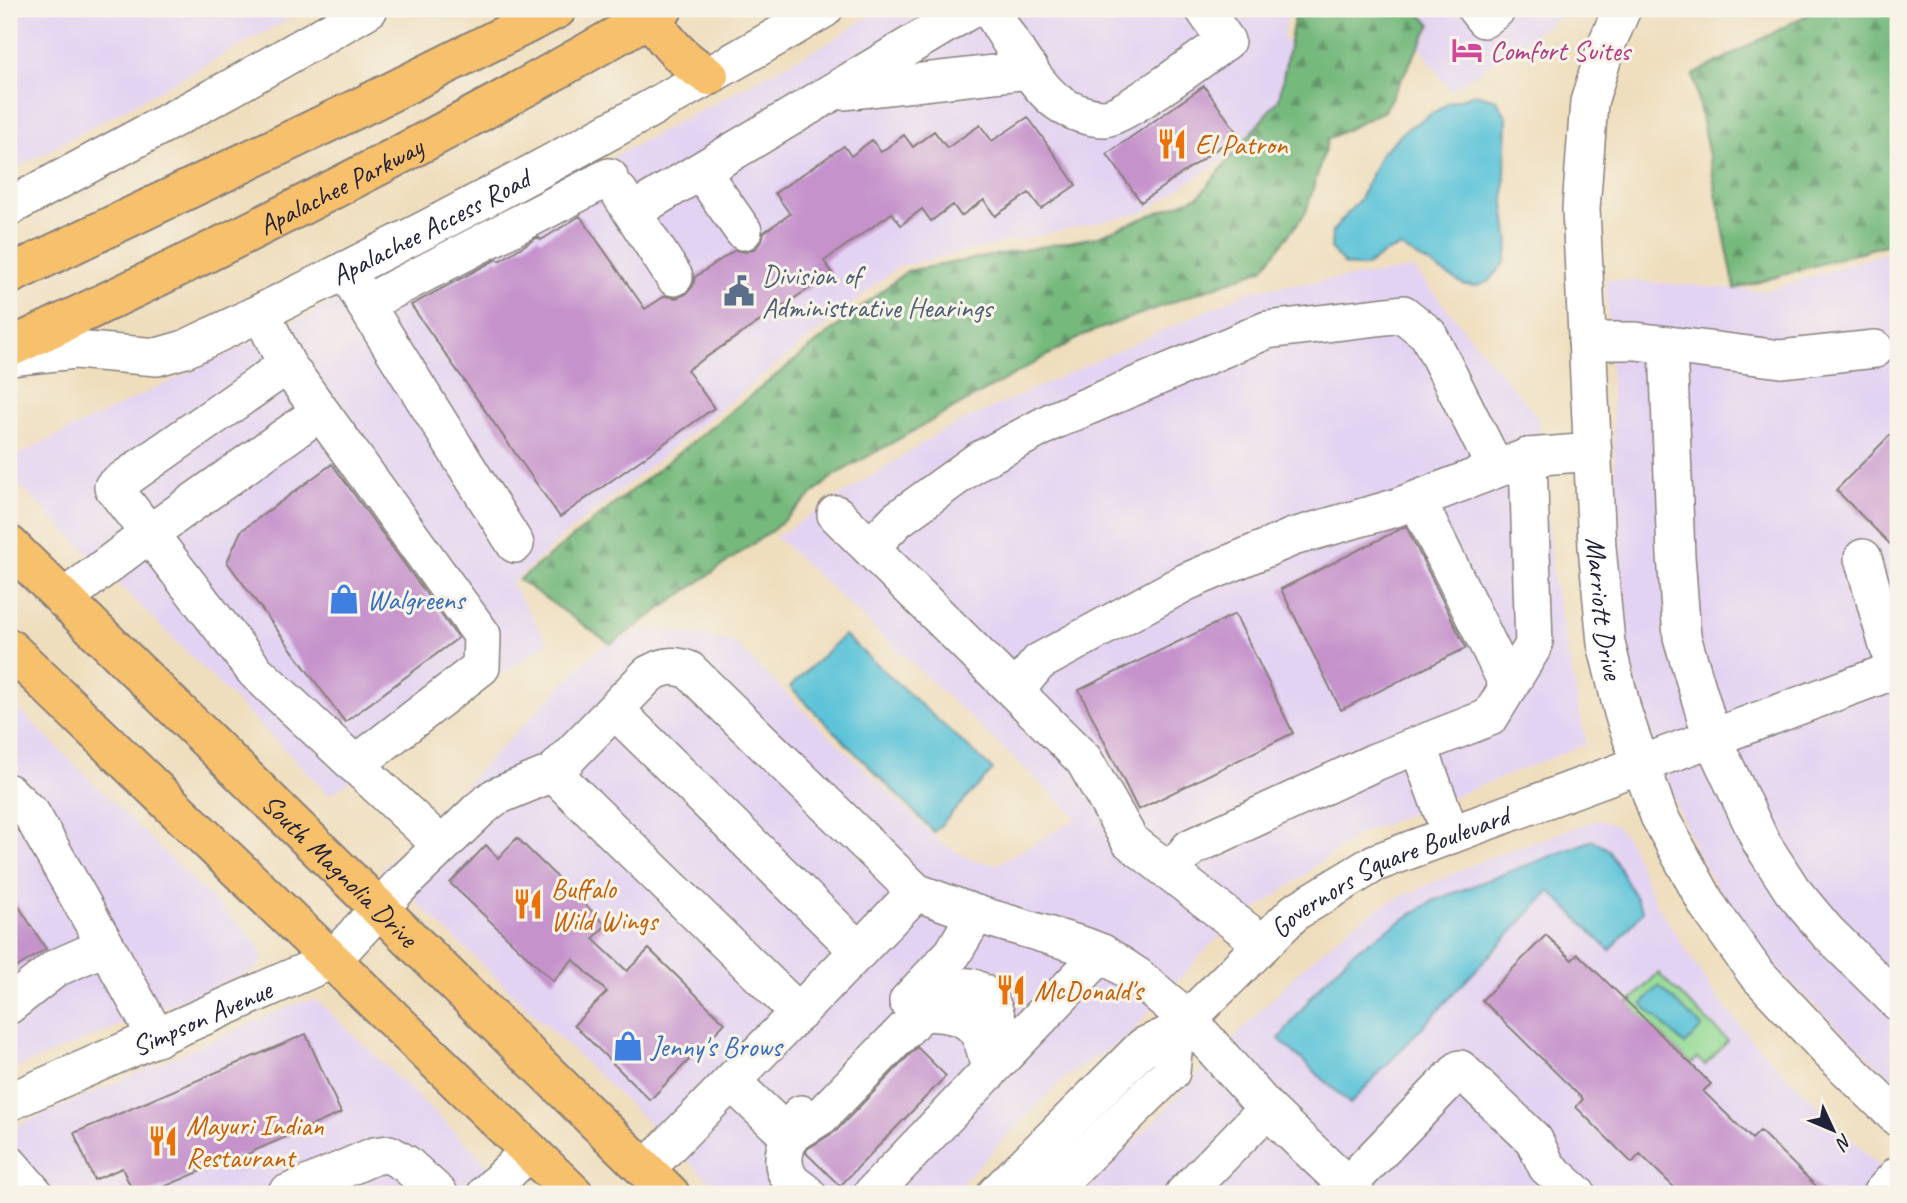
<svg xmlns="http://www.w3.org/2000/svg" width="1907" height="1203" font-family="Caveat,sans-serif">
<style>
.built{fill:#e3d3f2}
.forest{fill:url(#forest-firs);stroke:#4c6e5c;stroke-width:2}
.garden{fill:#93d993;stroke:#5a7e67;stroke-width:2}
.water{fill:#5bc3d8;stroke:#3e728a;stroke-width:2}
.building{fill:#c592cb}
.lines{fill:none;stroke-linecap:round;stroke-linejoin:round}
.minor-casing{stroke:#88807c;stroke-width:40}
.major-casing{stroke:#88807c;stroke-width:42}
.minor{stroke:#fff;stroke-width:37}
.major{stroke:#f7c06c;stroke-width:38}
.labels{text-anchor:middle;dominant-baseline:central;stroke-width:6;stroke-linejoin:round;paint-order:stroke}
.hotel-label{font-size:28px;fill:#b23c85;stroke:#f7f3e8;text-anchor:start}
.food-label{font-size:28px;fill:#c56008;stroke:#f7f3e8;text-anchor:start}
.street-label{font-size:28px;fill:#22223b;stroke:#f7f3e8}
.service-label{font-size:28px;fill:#4e5e75;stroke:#f7f3e8;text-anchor:start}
.shop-label{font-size:28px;fill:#366cbe;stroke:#f7f3e8;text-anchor:start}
</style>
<defs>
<pattern id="forest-firs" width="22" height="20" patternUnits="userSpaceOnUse" patternTransform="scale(1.75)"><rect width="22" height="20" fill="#76b97d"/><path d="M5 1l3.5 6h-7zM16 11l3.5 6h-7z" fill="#609668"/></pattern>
</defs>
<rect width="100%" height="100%" fill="#f7f3e8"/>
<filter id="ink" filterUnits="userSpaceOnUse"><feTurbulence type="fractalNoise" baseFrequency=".0143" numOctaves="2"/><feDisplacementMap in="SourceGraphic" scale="14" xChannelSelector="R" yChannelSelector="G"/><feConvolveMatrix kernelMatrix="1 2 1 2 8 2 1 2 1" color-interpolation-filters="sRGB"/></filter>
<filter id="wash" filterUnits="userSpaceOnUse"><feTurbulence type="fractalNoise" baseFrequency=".00686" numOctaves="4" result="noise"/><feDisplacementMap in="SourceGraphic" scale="28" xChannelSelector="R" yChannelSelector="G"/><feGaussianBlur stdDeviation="1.57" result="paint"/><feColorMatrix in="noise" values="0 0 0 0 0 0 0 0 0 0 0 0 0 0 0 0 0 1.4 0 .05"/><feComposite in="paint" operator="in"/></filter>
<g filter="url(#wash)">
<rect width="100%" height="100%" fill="#efdebd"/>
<path class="built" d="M 9,9 L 307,9 L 9,172 Z
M 880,9 L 1290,9 L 1283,35 L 1318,97 L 1144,212 L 899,266 L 562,537 L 511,584 L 548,642 L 330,795 L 9,475 L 9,459 L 386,278 L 833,40 Z
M 1395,9 L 1571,9 L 1450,91 Z
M 1898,249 L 1898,1084 L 1793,985 L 1733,917 L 1698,854 L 1670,790 L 1648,729 L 1623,630 L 1606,279 L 1766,291 Z
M 1414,269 L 1538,418 L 1553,576 L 1586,744 L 1359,834 L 1213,942 L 1126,1038 L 1065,1077 L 951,1194 L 723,1194 L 382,869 L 599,648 L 649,628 L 732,641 L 941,843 L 972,860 L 998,864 L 1078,818 L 776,537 L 943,430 L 1252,290 Z
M 9,700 L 257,943 L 263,958 L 257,969 L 9,1071 Z
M 1596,820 L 1617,826 L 1628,840 L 1656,903 L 1716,996 L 1756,1045 L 1898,1184 L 1898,1194 L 1083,1194 L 1299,971 L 1351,926 L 1387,903 L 1486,859 Z
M 317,1000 L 519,1194 L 9,1194 L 9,1129 L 298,1003 Z"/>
<path class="forest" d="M 1296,9 L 1414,9 L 1431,24 L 1384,111 L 1328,139 L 1306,212 L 1263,269 L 1086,334 L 833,476 L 774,529 L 611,644 L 519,580 L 907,271 L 1096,237 L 1199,196 L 1279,99 Z
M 1818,9 L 1898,9 L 1898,241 L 1735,289 L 1693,75 Z"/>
<path class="garden" d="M 1658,973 L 1728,1041 L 1705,1065 L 1697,1058 L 1691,1064 L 1628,1004 Z"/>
<path class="water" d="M 1475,94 L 1497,100 L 1507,118 L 1504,203 L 1509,244 L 1505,262 L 1488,282 L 1477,286 L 1465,285 L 1400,247 L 1385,253 L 1365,267 L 1345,265 L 1331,249 L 1332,232 L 1360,199 L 1381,153 L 1407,129 L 1449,103 Z
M 844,635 L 993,770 L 934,832 L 790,687 Z
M 1593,840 L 1609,850 L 1643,911 L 1610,951 L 1550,891 L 1350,1104 L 1279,1039 L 1319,987 L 1353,952 L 1385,931 L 1433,901 Z
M 1659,986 L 1702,1027 L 1685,1045 L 1642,1004 Z"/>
<g id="blocks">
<path class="building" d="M 1204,86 L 1238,134 L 1141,202 L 1107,154 Z
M 1028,117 L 1076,185 L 1041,209 L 1029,193 L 995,216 L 984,200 L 961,216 L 953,205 L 931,221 L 922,209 L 901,225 L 892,213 L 824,261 L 832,273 L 687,370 L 714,408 L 560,517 L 411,305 L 497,259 L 499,261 L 538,237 L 541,240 L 580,216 L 645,309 L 665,296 L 676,298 L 686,294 L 693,286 L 695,277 L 735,250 L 746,252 L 756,248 L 762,240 L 764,232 L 790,214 L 775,193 L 844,146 L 851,156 L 872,140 L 881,152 L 904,135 L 913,147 L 934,131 L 947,148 L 980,125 L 992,141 Z
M 1898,427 L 1898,552 L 1836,490 Z
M 332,464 L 458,638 L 345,722 L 227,562 L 241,531 Z
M 1406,526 L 1466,648 L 1341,710 L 1281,589 Z
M 1235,614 L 1293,733 L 1138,810 L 1079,690 Z
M 517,838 L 606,925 L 593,939 L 627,971 L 649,949 L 725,1023 L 650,1100 L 574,1025 L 607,992 L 573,959 L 553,981 L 450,883 L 486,845 L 498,858 Z
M 9,891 L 46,949 L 9,972 Z
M 1546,935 L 1572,960 L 1578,954 L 1691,1064 L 1711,1084 L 1703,1091 L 1752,1139 L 1760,1131 L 1824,1194 L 1681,1194 L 1640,1154 L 1632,1163 L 1576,1107 L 1583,1099 L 1482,1000 Z
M 306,1034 L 341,1113 L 240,1157 L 239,1155 L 147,1194 L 134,1194 L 122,1168 L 94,1180 L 74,1133 Z
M 917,1047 L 946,1076 L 840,1186 L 806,1153 L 807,1149 L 836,1131 Z"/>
</g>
</g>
<g filter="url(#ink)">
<use href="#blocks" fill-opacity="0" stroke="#88807c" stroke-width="2"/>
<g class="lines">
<g class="minor-casing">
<g id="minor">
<path d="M 990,9 C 1007,35 1034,86 1059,103 C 1071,112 1090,118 1105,118 C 1125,116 1205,56 1226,41 L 1204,9"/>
<path d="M 1476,9 L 1484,19 L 1497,9"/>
<path id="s1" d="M 1622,9 L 1608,41 L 1589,102 L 1581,209 L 1597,547 L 1606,643 L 1623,713 L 1659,816 L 1708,906 L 1755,972 L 1832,1054 L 1898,1118"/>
<path d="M 843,91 L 1030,70"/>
<path d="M 701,171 L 743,231"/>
<path d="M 619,192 L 674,277"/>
<path d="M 9,207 L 231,88 L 369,9"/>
<path d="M 632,212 L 971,9"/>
<path d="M 346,270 L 365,304 L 515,544"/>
<path d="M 365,304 L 609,177"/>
<path d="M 261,313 L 287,365 L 482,635 L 481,667 L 355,765"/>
<path d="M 1587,341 L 1636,341 L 1781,359 L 1875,349"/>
<path d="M 1668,345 L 1676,556 L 1682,637 L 1712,738 L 1761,842 L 1792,890 L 1827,932 L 1898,1002"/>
<path id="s2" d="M 9,357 L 75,350 L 157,357 L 185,349 C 403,245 616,132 824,9"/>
<path d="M 287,365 L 113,487 L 255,671 L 441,845"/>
<path d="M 1417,500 L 1509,687"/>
<path d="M 836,514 L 1084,760 L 1130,841 L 1263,944"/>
<path d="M 870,547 L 898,519 L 978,461 L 1053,421 L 1267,330 L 1403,314 L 1428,334 L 1496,469"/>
<path d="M 1863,558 L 1888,646 L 1898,667"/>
<path d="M 63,599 L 150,533 L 320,412"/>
<path d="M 1015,691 L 1039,662 L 1186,582 L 1293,537 L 1395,508 L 1528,457 L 1593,452"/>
<path d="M 615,710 L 859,951"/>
<path d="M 1418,745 L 1451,835"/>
<path d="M 553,773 L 799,1013"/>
<path d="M 9,793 L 32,815 L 106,946"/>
<path d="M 1170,872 L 1190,848 L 1375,762 L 1490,717 L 1534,645 L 1528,457"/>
<path d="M 908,1001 L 953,953 L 976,914"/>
<path d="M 9,1005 L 56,968 L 106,946 L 157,1038"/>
<path d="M 922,1012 C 967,1013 982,1022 989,1068"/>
<path d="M 732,1082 L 789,1136 L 821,1116 L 925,1009 C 935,1001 944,991 957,988 C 989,979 1002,1022 999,1046 C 998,1054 992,1064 989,1072"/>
<path id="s3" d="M 9,1102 L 332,960 L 399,887 L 480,809 L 495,797 L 553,773 L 649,674 C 664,666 673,664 689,670 L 916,892 L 976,914 L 1084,946 L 1102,953 L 1138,977 L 1188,1019 L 1267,1109 L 1356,1194"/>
<path d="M 801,1114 C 791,1133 775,1159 790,1179 C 794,1185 802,1189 807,1194"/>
<path d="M 9,1164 L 35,1194"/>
<path d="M 645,1170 L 916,892"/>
<path d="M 1347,1186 L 1460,1069 L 1534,1140 L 1547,1167 L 1577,1194"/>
<path d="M 286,1194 L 374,1156 L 389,1154 L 406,1164 L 439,1194"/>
<path d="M 486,1194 L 529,1151"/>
<path d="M 872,1194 L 1102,953"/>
<path id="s4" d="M 996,1194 L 1144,1046 L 1175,1032 L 1295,912 L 1375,863 L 1898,669"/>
<path d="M 1047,1194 L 1171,1072 L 1175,1032"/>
<path d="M 1184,1194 L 1267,1109"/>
<path d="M 1881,1194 L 1898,1175"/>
</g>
</g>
<g class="major-casing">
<g id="major">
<path d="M 648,9 C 660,37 682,60 709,76"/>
<path d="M 9,275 L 373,101 L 557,9"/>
<path id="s5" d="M 9,348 C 231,244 452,133 663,9"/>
<path id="s6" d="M 9,545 L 670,1194"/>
<path d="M 9,648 L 574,1194"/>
</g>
</g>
<use href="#minor" class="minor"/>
<use href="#major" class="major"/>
</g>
</g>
<defs>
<g id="hotel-bare" transform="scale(2.415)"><path d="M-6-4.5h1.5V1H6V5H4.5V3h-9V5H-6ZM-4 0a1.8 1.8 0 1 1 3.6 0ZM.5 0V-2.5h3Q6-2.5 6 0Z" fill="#d1479c" stroke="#f7f3e8" stroke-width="2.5" paint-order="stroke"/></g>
<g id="restaurant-bare" transform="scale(2.415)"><path d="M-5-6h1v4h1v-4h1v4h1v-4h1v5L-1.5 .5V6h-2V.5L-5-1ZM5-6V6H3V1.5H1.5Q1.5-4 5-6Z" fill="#e8710a" stroke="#f7f3e8" stroke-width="2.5" paint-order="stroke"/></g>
<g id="civic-bare" transform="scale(2.415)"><path d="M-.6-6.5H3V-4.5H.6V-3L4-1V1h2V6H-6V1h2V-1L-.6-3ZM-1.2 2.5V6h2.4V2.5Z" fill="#5c6f8a" stroke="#f7f3e8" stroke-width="2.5" paint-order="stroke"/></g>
<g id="shop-bare" transform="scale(2.415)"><path d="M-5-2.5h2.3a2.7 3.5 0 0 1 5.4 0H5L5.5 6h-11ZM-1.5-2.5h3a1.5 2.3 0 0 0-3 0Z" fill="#3f7fe0" stroke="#f7f3e8" stroke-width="2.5" paint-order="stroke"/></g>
</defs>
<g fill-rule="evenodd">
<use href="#hotel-bare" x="1467" y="50"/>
<use href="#restaurant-bare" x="1172" y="144"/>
<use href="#civic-bare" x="739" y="291"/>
<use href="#shop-bare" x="344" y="599"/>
<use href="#restaurant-bare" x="528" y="904"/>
<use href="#restaurant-bare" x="1011" y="990"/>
<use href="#shop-bare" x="628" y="1046"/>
<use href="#restaurant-bare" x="163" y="1141"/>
</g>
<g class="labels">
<g class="hotel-label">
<text x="1490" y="50">Comfort Suites</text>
</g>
<g class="food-label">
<text x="1195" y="144">El Patron</text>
<text x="551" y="888">Buffalo<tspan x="551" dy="32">Wild Wings</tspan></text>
<text x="1034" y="990">McDonald's</text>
<text x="186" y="1125">Mayuri Indian<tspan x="186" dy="32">Restaurant</tspan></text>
</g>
<g class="street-label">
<text stroke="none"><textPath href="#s5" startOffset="369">Apalachee Parkway</textPath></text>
<text stroke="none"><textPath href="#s2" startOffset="452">Apalachee Access Road</textPath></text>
<text stroke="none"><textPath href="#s1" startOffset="606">Marriott Drive</textPath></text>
<text stroke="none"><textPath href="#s6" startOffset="464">South Magnolia Drive</textPath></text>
<text stroke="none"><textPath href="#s4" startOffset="516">Governors Square Boulevard</textPath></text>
<text stroke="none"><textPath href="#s3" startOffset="210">Simpson Avenue</textPath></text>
</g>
<g class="service-label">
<text x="762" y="275">Division of<tspan x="762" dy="32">Administrative Hearings</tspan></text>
</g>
<g class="shop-label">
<text x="367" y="599">Walgreens</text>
<text x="651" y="1046">Jenny's Brows</text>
</g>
</g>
<rect width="1907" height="1203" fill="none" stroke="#f7f3e8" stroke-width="35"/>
<g transform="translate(1833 1130) rotate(134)" stroke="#f7f3e8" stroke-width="5" paint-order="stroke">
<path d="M0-5L12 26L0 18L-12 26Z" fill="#22223b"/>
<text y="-10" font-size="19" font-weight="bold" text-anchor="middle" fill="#22223b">N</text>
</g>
</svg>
